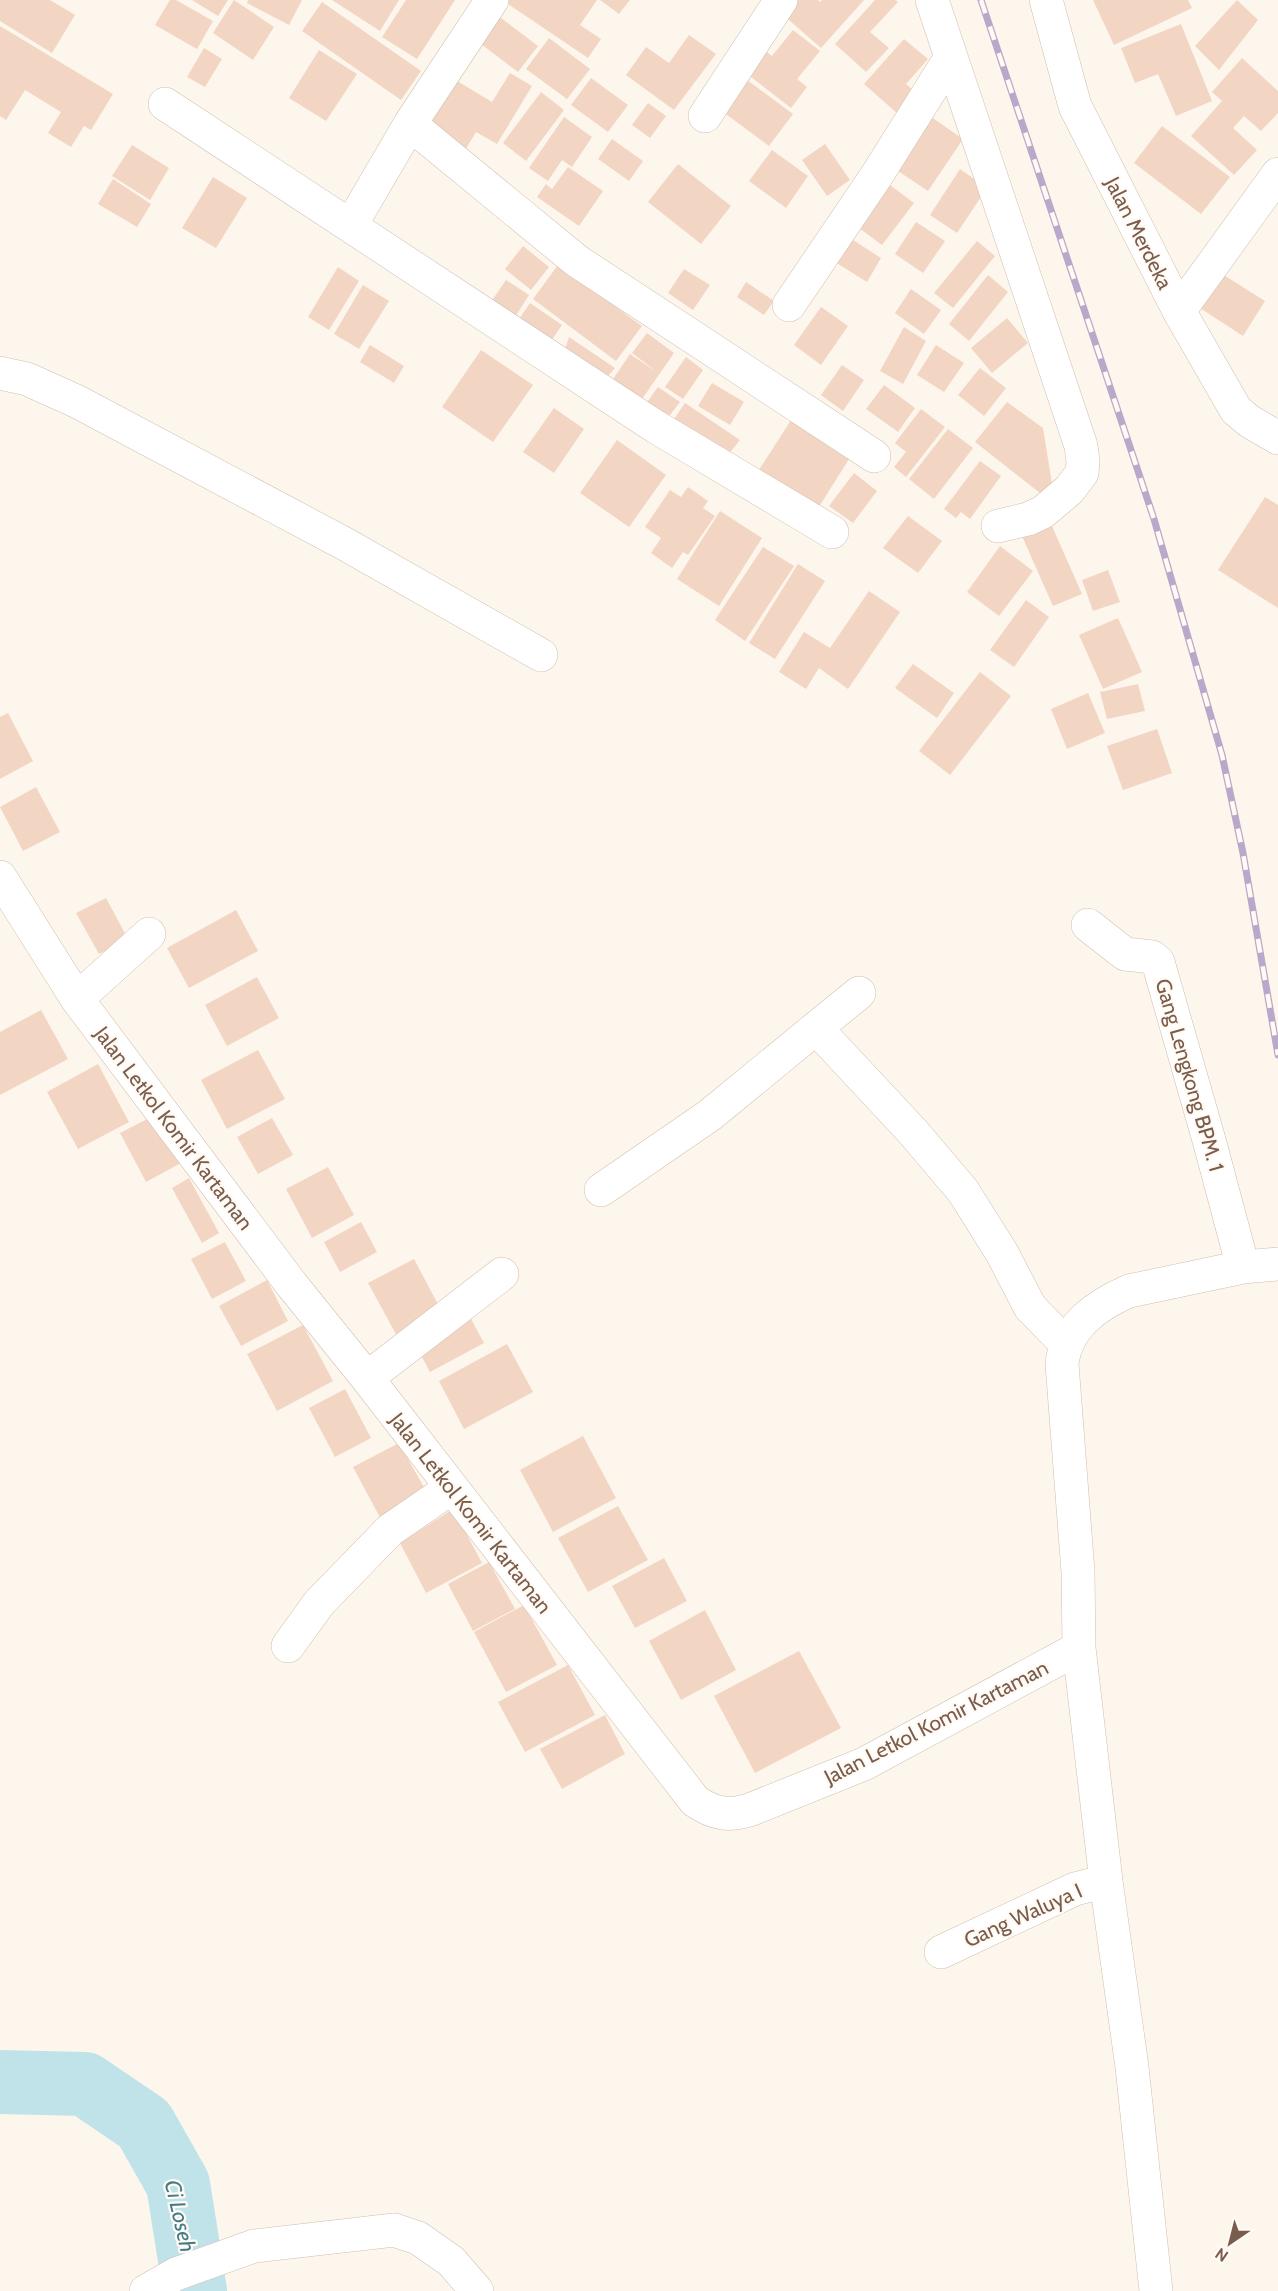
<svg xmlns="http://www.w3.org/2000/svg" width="1278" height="2291" font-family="Cabin,sans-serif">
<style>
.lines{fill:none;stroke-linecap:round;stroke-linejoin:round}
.river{stroke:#bfe3e8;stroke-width:64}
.building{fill:#f3d5c3}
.minor-casing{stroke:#d1beb0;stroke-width:34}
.minor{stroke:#fff;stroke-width:33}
.rail-casing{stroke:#b9a8c9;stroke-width:7}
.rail{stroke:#fffaf3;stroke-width:4.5;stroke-dasharray:14;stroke-linecap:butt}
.labels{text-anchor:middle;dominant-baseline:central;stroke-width:4.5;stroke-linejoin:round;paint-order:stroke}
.street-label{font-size:21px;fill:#7a5c4d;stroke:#fffaf3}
.water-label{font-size:22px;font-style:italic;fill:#437c86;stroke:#fffaf3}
</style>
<rect width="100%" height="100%" fill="#fdf6ec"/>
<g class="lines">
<path class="river" d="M 0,2082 L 85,2084 L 144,2124 L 178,2184 L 195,2291"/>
</g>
<path class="building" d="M 0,0 L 50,0 L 75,15 L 52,53 L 0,21 Z
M 170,0 L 176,0 L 213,21 L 197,49 L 155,25 Z
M 192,0 L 228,0 L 218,16 Z
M 234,0 L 274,27 L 253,60 L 213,33 Z
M 248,0 L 302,0 L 289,25 L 247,3 Z
M 332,0 L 399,0 L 380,31 Z
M 406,0 L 455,0 L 417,59 L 382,37 Z
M 502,0 L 597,0 L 580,25 L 601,39 L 588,58 Z
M 600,0 L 630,0 L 619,14 Z
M 794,0 L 818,0 L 820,2 L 822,0 L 864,0 L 821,48 L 781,13 Z
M 875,0 L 895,0 L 898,2 L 870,32 L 889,48 L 866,72 L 835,44 Z
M 1093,0 L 1188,0 L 1192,8 L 1114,45 Z
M 1237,0 L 1258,20 L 1219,70 L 1195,46 Z
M 322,2 L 421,71 L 401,100 L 302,31 Z
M 497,15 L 538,46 L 518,72 L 477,41 Z
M 1181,24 L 1212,101 L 1176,116 L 1158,74 L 1135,83 L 1121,48 Z
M 0,26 L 113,94 L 91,130 L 84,126 L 71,147 L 48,133 L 61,112 L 25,90 L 6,120 L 0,116 Z
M 793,30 L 820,51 L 797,79 L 807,87 L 791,108 L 746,73 L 764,50 L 772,56 Z
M 689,35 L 716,54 L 674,110 L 626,75 L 646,47 L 669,63 Z
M 549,38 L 590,69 L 567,99 L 526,69 Z
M 904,39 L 928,59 L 906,84 L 916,93 L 898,114 L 864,84 Z
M 204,48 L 222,59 L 205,87 L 187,77 Z
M 319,50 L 357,74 L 326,121 L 289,98 Z
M 1242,58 L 1278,91 L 1278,113 L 1261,131 L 1244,116 L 1233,128 L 1257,150 L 1234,175 L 1191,136 L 1222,101 L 1212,92 Z
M 510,73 L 532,86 L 497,144 L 476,132 L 464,152 L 424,127 L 454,79 L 492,102 Z
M 743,77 L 793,114 L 769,146 L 719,109 Z
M 591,78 L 628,105 L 608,132 L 571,105 Z
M 541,92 L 564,110 L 526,161 L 503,143 Z
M 648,103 L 666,116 L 650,138 L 632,125 Z
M 927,114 L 963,139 L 928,191 L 892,167 Z
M 564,117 L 592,137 L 572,167 L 562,160 L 548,181 L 529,168 Z
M 1162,126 L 1230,177 L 1201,214 L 1134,163 Z
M 612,139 L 643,161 L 629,181 L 598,159 Z
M 825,144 L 850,180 L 827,196 L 802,160 Z
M 132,145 L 169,168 L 150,200 L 112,176 Z
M 772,150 L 808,176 L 786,208 L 749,181 Z
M 678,164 L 731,206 L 701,244 L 648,202 Z
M 568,167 L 603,191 L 579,226 L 537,197 L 546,184 L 552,189 Z
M 960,169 L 987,188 L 957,233 L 930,215 Z
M 213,177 L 247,198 L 216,248 L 182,228 Z
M 113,179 L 151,204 L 137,227 L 98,204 Z
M 886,182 L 914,203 L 882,245 L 855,225 Z
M 916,222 L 945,241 L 923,273 L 895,254 Z
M 850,238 L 881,258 L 867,282 L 835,262 Z
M 977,241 L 995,256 L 953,308 L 934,293 Z
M 523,246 L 549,267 L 531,290 L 505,269 Z
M 558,265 L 642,326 L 616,361 L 533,299 Z
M 338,267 L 359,281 L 329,330 L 308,317 Z
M 684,269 L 710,285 L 693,310 L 668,293 Z
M 1222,274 L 1265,301 L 1243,336 L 1200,308 Z
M 988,275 L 1008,292 L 969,341 L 949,324 Z
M 506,280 L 529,295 L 508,328 L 484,312 Z
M 746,282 L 774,301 L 764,315 L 737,297 Z
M 363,285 L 389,301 L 359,349 L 334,334 Z
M 911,289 L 941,310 L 924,334 L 895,313 Z
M 530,303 L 562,325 L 549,344 L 517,322 Z
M 821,307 L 848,326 L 821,365 L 794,345 Z
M 1007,318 L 1028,343 L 992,373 L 971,348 Z
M 904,327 L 926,341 L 903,384 L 880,371 Z
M 647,333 L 674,353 L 640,402 L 611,382 L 630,354 L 657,372 L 632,353 Z
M 569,337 L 615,368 L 602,383 L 562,359 Z
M 370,345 L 404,366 L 394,383 L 360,362 Z
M 936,345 L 964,363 L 944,392 L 917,375 Z
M 481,350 L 533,385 L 493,442 L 442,407 Z
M 686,357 L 703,370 L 683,399 L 665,387 Z
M 842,365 L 864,380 L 843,411 L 821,395 Z
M 980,368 L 1006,388 L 984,416 L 958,395 Z
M 712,383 L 744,402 L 730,425 L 698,406 Z
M 884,385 L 915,408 L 898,432 L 866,409 Z
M 658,387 L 680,402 L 663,424 L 642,409 Z
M 1007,402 L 1043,428 L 1052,484 L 1040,493 L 975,442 Z
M 685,403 L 740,440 L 724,460 L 667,429 Z
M 554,408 L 584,429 L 554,473 L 523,452 Z
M 921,409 L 945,427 L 906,477 L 894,467 L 906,452 L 895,443 Z
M 793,417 L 851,456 L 815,513 L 755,476 Z
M 948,429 L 973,448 L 934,499 L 909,479 Z
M 617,440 L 666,475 L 629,527 L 580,493 Z
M 980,461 L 1001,476 L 970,519 L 961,512 L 956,518 L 944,509 Z
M 854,473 L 877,491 L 853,523 L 829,506 Z
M 688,487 L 708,501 L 703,508 L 715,516 L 688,555 L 683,552 L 672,568 L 651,553 L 661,538 L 645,527 L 670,490 L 681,497 Z
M 1265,497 L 1278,505 L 1278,608 L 1218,570 Z
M 720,511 L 762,538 L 719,606 L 677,579 Z
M 908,516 L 942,541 L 918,573 L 883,548 Z
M 1051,524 L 1082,594 L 1053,606 L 1022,536 Z
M 1000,546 L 1033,571 L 999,616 L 967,592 Z
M 763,547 L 794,566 L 745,641 L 715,620 Z
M 798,564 L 825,581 L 775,659 L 749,643 Z
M 1108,570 L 1120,602 L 1093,611 L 1082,580 Z
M 869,591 L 900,612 L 848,689 L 819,668 L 806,689 L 779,672 L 804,632 L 830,648 Z
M 1026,600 L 1049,617 L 1014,667 L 990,650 Z
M 1118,618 L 1142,672 L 1103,689 L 1079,635 Z
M 913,664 L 954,693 L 937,718 L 895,688 Z
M 980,672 L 1011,696 L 950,775 L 919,751 Z
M 1138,684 L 1145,711 L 1107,719 L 1100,692 Z
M 1088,693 L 1105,733 L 1067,749 L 1051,709 Z
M 8,713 L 33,761 L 0,779 L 0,717 Z
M 1157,729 L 1172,773 L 1123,790 L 1107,746 Z
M 36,787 L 60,832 L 23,851 L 0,807 Z
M 106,898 L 128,939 L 99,954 L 76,913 Z
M 236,910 L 258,951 L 189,988 L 167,948 Z
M 257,977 L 279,1018 L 227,1046 L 205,1005 Z
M 41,1010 L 68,1059 L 0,1095 L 0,1032 Z
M 258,1050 L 285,1099 L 227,1129 L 201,1080 Z
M 98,1064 L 129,1122 L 78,1149 L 47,1092 Z
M 155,1115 L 181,1163 L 146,1182 L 120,1133 Z
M 272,1118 L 293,1155 L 258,1174 L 237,1137 Z
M 328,1167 L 354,1215 L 312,1238 L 286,1189 Z
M 189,1178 L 219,1233 L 202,1243 L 172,1188 Z
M 361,1222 L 377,1252 L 340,1272 L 324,1242 Z
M 225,1242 L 246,1281 L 212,1299 L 191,1259 Z
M 414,1259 L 442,1312 L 397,1336 L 368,1283 Z
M 267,1280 L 288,1321 L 241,1346 L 219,1306 Z
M 470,1317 L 484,1343 L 430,1372 L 416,1346 Z
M 303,1325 L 333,1381 L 277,1411 L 247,1354 Z
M 507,1344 L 533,1392 L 464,1429 L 439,1381 Z
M 345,1389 L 371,1438 L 335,1457 L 309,1408 Z
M 583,1436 L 616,1498 L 553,1532 L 520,1470 Z
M 399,1443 L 430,1498 L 383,1523 L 353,1467 Z
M 618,1506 L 648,1560 L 588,1592 L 558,1538 Z
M 453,1509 L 482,1563 L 426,1593 L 400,1543 Z
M 664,1558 L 687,1601 L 635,1628 L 612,1586 Z
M 489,1562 L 515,1609 L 473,1631 L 448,1584 Z
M 524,1605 L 557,1665 L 506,1692 L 474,1632 Z
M 705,1610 L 736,1670 L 681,1700 L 649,1641 Z
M 799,1651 L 841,1728 L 755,1773 L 714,1696 Z
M 568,1665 L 595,1715 L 525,1752 L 498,1702 Z
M 605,1715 L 625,1754 L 562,1789 L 540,1749 Z"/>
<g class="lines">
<g class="minor-casing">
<path id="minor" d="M 932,0 L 1081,446 L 1083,461 L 1082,473 L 1069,490 L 1043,512 L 1028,519 L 998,526
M 1046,0 L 1075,106 L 1179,311 L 1236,410 L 1249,421 L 1278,438
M 165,104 L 656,427 L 832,532
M 705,116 L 781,0
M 410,124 L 577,261 L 874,456
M 351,225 L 410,124 L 492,0
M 789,305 L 877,175 L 951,57
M 1179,311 L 1278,174
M 0,373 L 27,379 L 78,402 L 345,544 L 541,655
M 0,877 L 77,999 L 292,1285 L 367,1378 L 695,1801 C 714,1814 730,1817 752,1809 L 864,1764 L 1079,1648
M 1088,925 L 1125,954 L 1152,957 L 1158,962 L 1209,1140 L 1243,1267
M 77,999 L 149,934
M 816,1028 L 859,993
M 601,1190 L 710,1115 L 816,1028 L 913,1132 L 963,1191 L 1002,1253 L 1030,1307 L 1066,1344
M 367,1378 L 502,1274
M 288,1646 L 319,1603 L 390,1530 L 451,1488
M 941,1952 L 1075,1889 L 1106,1881
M 146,2291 L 176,2274 L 254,2246 L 394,2230 L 418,2238 L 451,2261 L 477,2291
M 1156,2291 L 1132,2067 L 1106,1881 L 1079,1648 L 1078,1572 L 1062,1364 C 1066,1326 1097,1305 1129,1291 L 1243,1267 L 1278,1264"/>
</g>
<use href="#minor" class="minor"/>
<g class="rail-casing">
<path id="rail" d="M 981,0 L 1154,519 L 1222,755 L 1243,853 L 1278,1055"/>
</g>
<use href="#rail" class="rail"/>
</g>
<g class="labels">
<g class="street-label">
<text transform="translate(1139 233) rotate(63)">Jalan Merdeka</text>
<text transform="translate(1190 1075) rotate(74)">Gang Lengkong BPM. 1</text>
<text transform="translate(174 1128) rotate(53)">Jalan Letkol Komir Kartaman</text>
<text transform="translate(471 1513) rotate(52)">Jalan Letkol Komir Kartaman</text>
<text transform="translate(936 1722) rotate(-27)">Jalan Letkol Komir Kartaman</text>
<text transform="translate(1023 1915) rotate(-24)">Gang Waluya I</text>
</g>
<g class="water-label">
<text transform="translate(180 2216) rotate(77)">Ci Loseh</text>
</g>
</g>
<g transform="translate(1230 2243) rotate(215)" stroke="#fffaf3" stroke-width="4.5" paint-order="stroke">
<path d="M0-4.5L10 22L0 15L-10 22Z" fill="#7a5c4d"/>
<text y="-9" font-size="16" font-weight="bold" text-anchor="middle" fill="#7a5c4d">N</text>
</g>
</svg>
